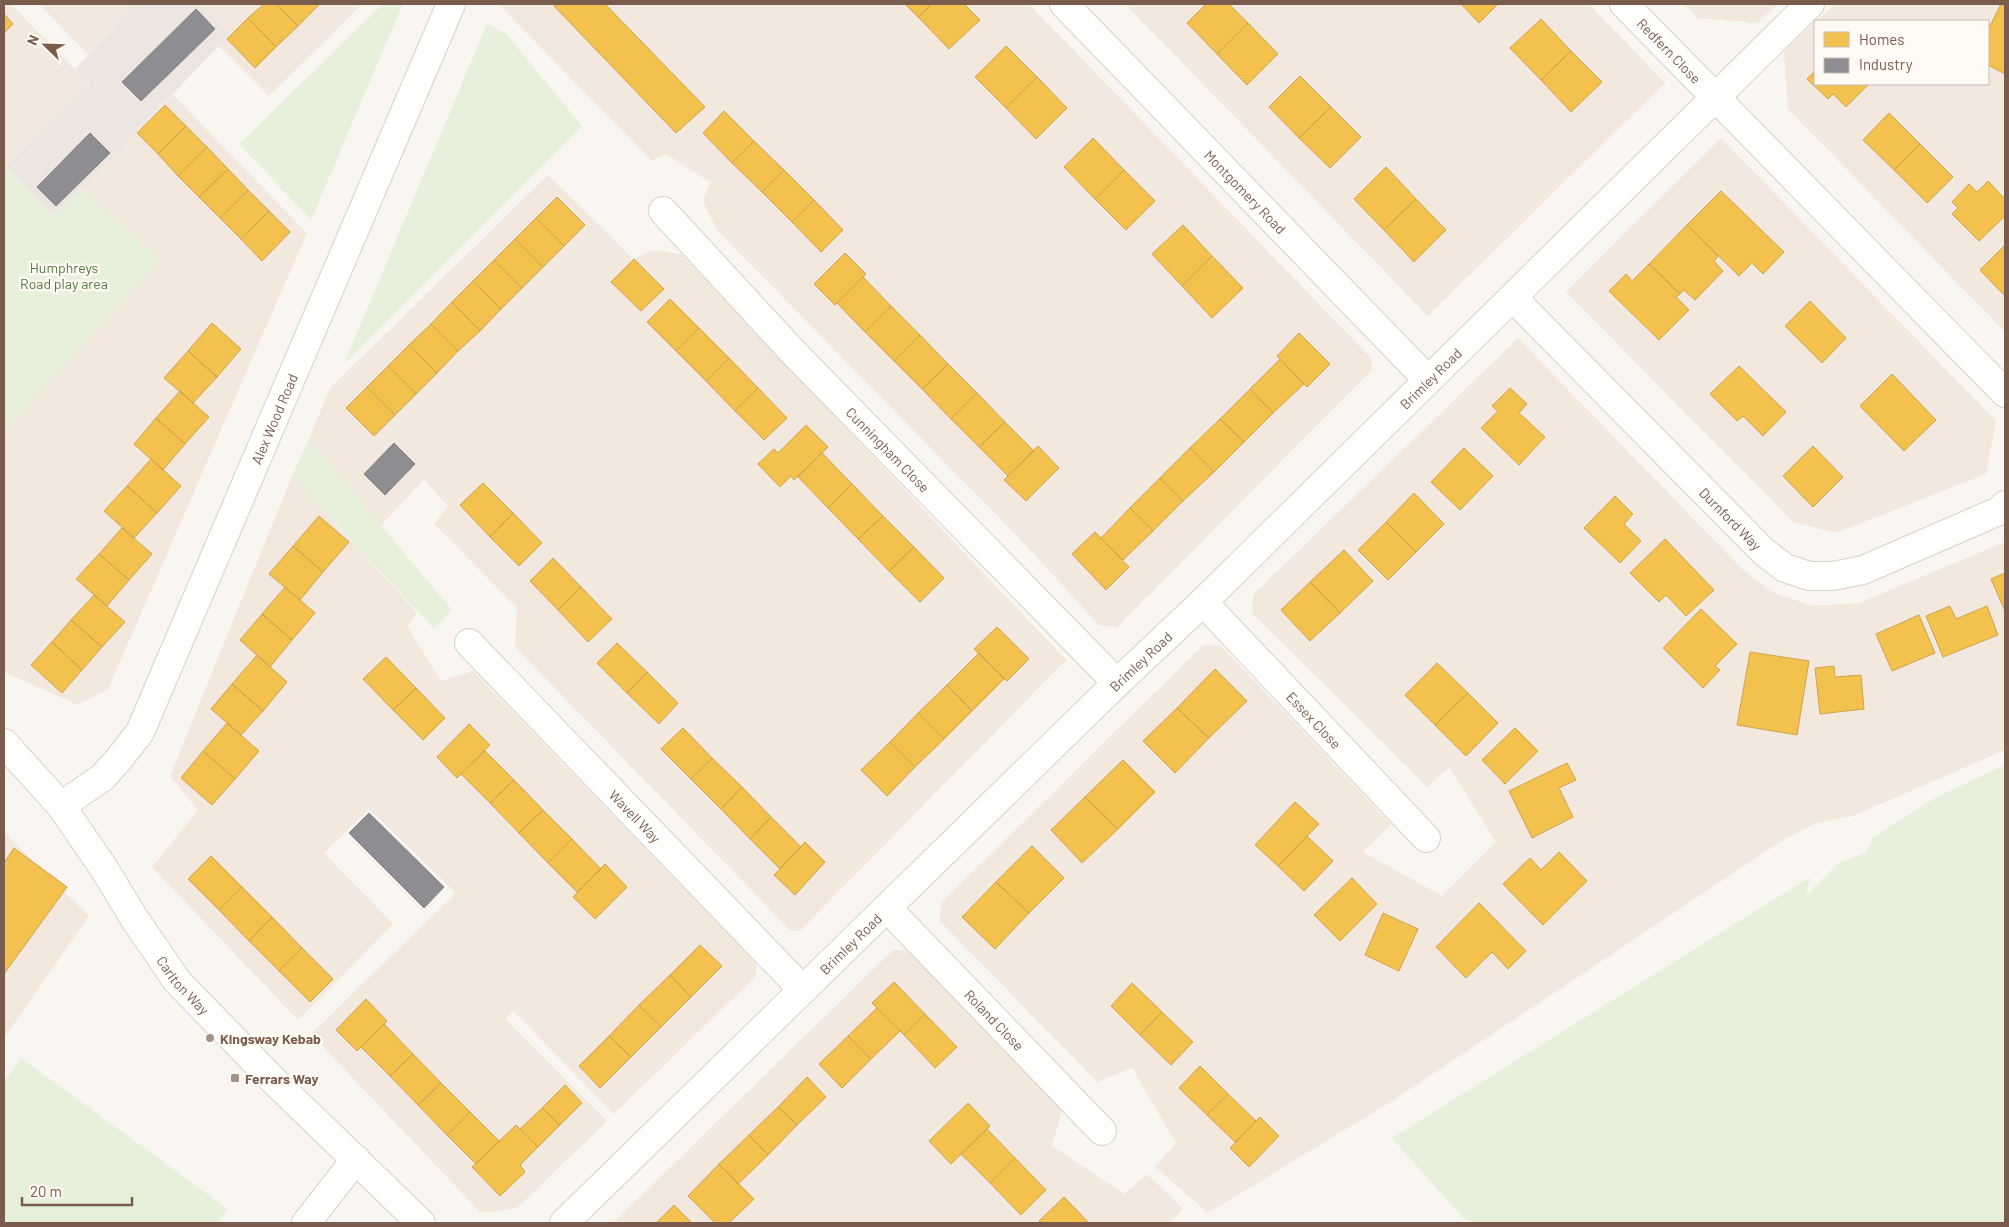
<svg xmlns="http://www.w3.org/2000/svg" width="2009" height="1227" font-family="Barlow,sans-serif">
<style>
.residential{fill:#f2e8de}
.industrial{fill:#ede5e0}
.green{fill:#e7f0db}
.homes{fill:#f2c14e;stroke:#cea34e}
.industry{fill:#8d8d92;stroke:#877e7d}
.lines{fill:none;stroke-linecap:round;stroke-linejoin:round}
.minor-casing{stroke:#d7d1cb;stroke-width:30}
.minor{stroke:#fefefd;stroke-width:28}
.poi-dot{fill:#a69286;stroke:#fffaf3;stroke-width:2}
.labels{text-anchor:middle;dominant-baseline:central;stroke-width:5;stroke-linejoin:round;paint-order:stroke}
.street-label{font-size:14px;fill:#7a5c4d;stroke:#fffaf3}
.park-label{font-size:14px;fill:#537a41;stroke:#fffaf3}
.poi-label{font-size:14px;font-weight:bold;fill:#7a5c4d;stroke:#fffaf3;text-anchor:start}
</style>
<rect width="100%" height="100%" fill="#f9f5f0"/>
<path class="residential" d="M 4,4 L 11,4 L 90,85 L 4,168 Z
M 39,4 L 136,4 L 88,54 Z
M 199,4 L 362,4 L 269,96 L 218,45 L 230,34 Z
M 498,4 L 1029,4 L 1371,358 L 1372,370 L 1117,627 L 1099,625 L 1019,538 L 717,230 L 703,202 L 710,182 L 666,154 L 652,161 Z
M 1125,4 L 1589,4 L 1665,83 L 1428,316 Z
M 1684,4 L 1778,4 L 1757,23 L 1698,18 Z
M 1836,4 L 2005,4 L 2005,332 L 1788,109 L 1784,51 L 1815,22 L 1815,84 L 1988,84 L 1988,21 L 1816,21 Z
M 173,95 L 307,233 L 108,689 L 78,705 L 4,672 L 4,425 L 7,428 L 159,259 L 82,189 Z
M 1721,138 L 1996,421 L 1986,474 L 1836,533 L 1793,522 L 1566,292 Z
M 548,175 L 633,259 L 652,250 L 681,254 L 1066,660 L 801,930 L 791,931 L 515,647 L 517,608 L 434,524 L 448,506 L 424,480 L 380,526 L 309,439 L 330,388 Z
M 1518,338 L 1742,569 L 1772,592 L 1813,606 L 1859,603 L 2005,542 L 2005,750 L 1853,816 L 1816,823 L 1780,842 L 1389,1103 L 1208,1213 L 1155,1167 L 1176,1143 L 1132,1068 L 1097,1082 L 939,920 L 942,902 L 1202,646 L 1220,645 L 1391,824 L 1363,852 L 1442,896 L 1496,842 L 1449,767 L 1427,787 L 1252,613 L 1253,595 Z
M 292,476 L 417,613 L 407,626 L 441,681 L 473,671 L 757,963 L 755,977 L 614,1114 L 513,1011 L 505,1019 L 607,1121 L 517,1208 L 481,1213 L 311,1034 L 456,893 L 369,809 L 324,853 L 393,924 L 298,1020 L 152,867 L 198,810 L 170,776 Z
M 4,832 L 89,916 L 4,1038 Z
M 893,950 L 910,950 L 1063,1108 L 1052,1146 L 1124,1194 L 1147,1174 L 1183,1209 L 1169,1223 L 613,1223 Z"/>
<path class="industrial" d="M 136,4 L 199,4 L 230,34 L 82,189 L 52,215 L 6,166 L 90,85 L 75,69 Z"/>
<path class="green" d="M 383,4 L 403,4 L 311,220 L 239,144 Z
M 487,24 L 506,34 L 582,126 L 344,364 Z
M 6,166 L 52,215 L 82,189 L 160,259 L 7,428 L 4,425 L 4,168 Z
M 309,439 L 452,610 L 434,629 L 292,476 Z
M 2005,765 L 2005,1223 L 1473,1223 L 1463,1218 L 1392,1138 L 1810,877 L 1806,896 L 1838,863 L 1866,853 L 1873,837 L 1935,798 Z
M 21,1058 L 228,1209 L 217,1223 L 4,1223 L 4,1082 Z"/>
<path class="homes" d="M 264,4 L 276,4 L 298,26 L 276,47 L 248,18 Z
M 276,4 L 317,4 L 319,5 L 298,26 Z
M 556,4 L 605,4 L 705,107 L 676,133 L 554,6 Z
M 905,4 L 932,4 L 918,17 Z
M 932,4 L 964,4 L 980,20 L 949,49 L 918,17 Z
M 1206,4 L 1229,4 L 1248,23 L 1217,54 L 1187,23 Z
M 1461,4 L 1498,4 L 1479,23 Z
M 2001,4 L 2005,4 L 2005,74 L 1988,65 L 1988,30 Z
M 4,14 L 13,24 L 4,33 Z
M 248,18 L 276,47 L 255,68 L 227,39 Z
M 1541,19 L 1571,51 L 1541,80 L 1510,48 Z
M 1248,23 L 1278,54 L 1247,85 L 1217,54 Z
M 1006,46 L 1037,77 L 1006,108 L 975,77 Z
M 1571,51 L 1602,82 L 1571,112 L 1541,80 Z
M 1815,71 L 1815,84 L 1869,84 L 1846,107 L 1833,94 L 1828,99 L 1807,79 Z
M 1300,76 L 1331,107 L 1299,138 L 1269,107 Z
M 1037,77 L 1067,108 L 1036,139 L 1006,108 Z
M 165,105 L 186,126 L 158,154 L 137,133 Z
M 1331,107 L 1361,137 L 1330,168 L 1299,138 Z
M 724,111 L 754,141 L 732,163 L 703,133 Z
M 1889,113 L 1920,144 L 1894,170 L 1863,140 Z
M 186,126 L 207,147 L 178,176 L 158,154 Z
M 1093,138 L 1124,170 L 1095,199 L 1064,167 Z
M 754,141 L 784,170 L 762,192 L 732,163 Z
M 1920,144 L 1953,177 L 1927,203 L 1894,170 Z
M 207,147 L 228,169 L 199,197 L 178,176 Z
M 1386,167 L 1416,199 L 1384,230 L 1354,199 Z
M 228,169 L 248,190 L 220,218 L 199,197 Z
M 784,170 L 814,200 L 792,222 L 762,192 Z
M 1124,170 L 1155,201 L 1126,230 L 1095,199 Z
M 1988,181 L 2005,199 L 2005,216 L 1979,241 L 1952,214 L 1958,208 L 1952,202 L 1969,184 L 1977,192 Z
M 248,190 L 269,211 L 241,239 L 220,218 Z
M 1721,191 L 1784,252 L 1763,274 L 1752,263 L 1739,276 L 1687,225 Z
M 557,197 L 585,225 L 564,246 L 536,218 Z
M 1416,199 L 1446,230 L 1414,262 L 1384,230 Z
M 814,200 L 843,230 L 821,252 L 792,222 Z
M 269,211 L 290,232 L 262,261 L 241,239 Z
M 536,218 L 564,246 L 543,267 L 515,239 Z
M 1183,225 L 1212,256 L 1182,286 L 1152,254 Z
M 1687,225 L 1718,256 L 1714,261 L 1723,271 L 1695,300 L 1684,290 L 1680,294 L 1649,264 Z
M 515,239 L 543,267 L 522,288 L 494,260 Z
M 2005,245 L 2005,296 L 1980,270 Z
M 845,253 L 866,274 L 835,305 L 814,284 Z
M 1212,256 L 1243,288 L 1212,318 L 1182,286 Z
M 634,259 L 664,289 L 641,311 L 611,282 Z
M 494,260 L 522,288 L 501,309 L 473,281 Z
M 1649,264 L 1680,294 L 1676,297 L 1689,310 L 1659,340 L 1609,291 L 1626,274 L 1632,281 Z
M 863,277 L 891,306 L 865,332 L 837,303 Z
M 473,281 L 501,309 L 480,331 L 452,302 Z
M 670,299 L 699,328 L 676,351 L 647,322 Z
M 1810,301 L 1846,338 L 1822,363 L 1785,326 Z
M 452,302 L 480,331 L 458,351 L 431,324 Z
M 891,306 L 920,335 L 894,361 L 865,332 Z
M 212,323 L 241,349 L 217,377 L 188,351 Z
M 431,324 L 458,351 L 437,373 L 409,345 Z
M 699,328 L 729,358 L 706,381 L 676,351 Z
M 1299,333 L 1330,364 L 1307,387 L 1277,356 Z
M 920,335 L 948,364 L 922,389 L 894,361 Z
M 409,345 L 437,373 L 416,394 L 388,366 Z
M 188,351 L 217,377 L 193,403 L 164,378 Z
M 729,358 L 758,388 L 735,411 L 706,381 Z
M 1280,359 L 1304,384 L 1273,413 L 1250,389 Z
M 948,364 L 977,393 L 951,419 L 922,389 Z
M 388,366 L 416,394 L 395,415 L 367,387 Z
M 1739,366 L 1786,412 L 1763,436 L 1743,416 L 1737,421 L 1710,394 Z
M 1892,374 L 1936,420 L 1904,451 L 1860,406 Z
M 367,387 L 395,415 L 374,436 L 346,408 Z
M 758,388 L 787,418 L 764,440 L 735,411 Z
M 1510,388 L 1527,404 L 1519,413 L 1545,437 L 1519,465 L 1481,428 L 1498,411 L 1492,406 Z
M 1250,389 L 1273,413 L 1244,442 L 1220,419 Z
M 180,391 L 209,417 L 185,444 L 156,418 Z
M 977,393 L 1005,422 L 979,447 L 951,419 Z
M 156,418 L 185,444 L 163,470 L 134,444 Z
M 1220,419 L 1244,442 L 1214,472 L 1190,448 Z
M 1005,422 L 1034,451 L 1008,476 L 979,447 Z
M 806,425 L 828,447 L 794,480 L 791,476 L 780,487 L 758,464 L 774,449 L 778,453 Z
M 1038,446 L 1059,468 L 1026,501 L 1004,480 Z
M 1813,446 L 1843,477 L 1813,507 L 1783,476 Z
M 1190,448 L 1214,472 L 1183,501 L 1160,478 Z
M 1464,448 L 1493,476 L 1460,510 L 1431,482 Z
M 822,453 L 852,484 L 828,508 L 798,477 Z
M 151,459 L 181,486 L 157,513 L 127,486 Z
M 1160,478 L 1183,501 L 1153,531 L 1130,508 Z
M 483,483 L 513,513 L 490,537 L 460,505 Z
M 852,484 L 883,516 L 858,539 L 828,508 Z
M 127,486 L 157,513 L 134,538 L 104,511 Z
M 1414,493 L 1444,524 L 1416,552 L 1386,522 Z
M 1615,496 L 1633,514 L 1624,524 L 1641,541 L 1620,563 L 1584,528 Z
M 1130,508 L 1153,531 L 1123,560 L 1101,538 Z
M 513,513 L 542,543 L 519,566 L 490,537 Z
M 319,516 L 349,542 L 323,572 L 293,546 Z
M 883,516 L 914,547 L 889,571 L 858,539 Z
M 1386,522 L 1416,552 L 1388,580 L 1358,550 Z
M 122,528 L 152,554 L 129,580 L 99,554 Z
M 1095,532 L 1129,567 L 1106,590 L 1072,554 Z
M 1665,539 L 1714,590 L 1686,616 L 1666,595 L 1659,602 L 1630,573 Z
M 293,546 L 323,572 L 300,600 L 269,574 Z
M 914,547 L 944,578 L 920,602 L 889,571 Z
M 1344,550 L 1373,581 L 1340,613 L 1310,582 Z
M 99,554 L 129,580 L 107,606 L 76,579 Z
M 553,558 L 581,587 L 558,610 L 530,581 Z
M 2005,573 L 2005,611 L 1991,579 Z
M 1310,582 L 1340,613 L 1310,641 L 1281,610 Z
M 285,587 L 315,613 L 292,640 L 262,614 Z
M 581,587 L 612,619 L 588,642 L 558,610 Z
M 94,595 L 125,622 L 102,647 L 71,620 Z
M 1950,606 L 1956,619 L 1987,606 L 1998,635 L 1943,657 L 1926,616 Z
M 1701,609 L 1737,644 L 1715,666 L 1720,670 L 1703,688 L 1663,648 Z
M 262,614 L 292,640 L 270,667 L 240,640 Z
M 1919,615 L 1935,653 L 1892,671 L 1876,634 Z
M 71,620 L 102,647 L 82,670 L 52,642 Z
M 997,627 L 1029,659 L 1007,681 L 974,649 Z
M 52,642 L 82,670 L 62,693 L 31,665 Z
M 617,643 L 647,672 L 627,693 L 597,663 Z
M 1750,652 L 1809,661 L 1797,735 L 1737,725 Z
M 979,653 L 1004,679 L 972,711 L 947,685 Z
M 257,655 L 287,682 L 263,711 L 232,684 Z
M 386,657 L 416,688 L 393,710 L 363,679 Z
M 1437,663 L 1468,693 L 1435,725 L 1405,695 Z
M 1834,666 L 1835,677 L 1861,675 L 1864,709 L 1820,714 L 1815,668 Z
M 1215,669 L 1247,701 L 1209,738 L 1177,708 Z
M 647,672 L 678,703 L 659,724 L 627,693 Z
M 232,684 L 263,711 L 241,735 L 211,709 Z
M 947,685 L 972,711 L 944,739 L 918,713 Z
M 416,688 L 445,718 L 423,740 L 393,710 Z
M 1468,693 L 1498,723 L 1466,756 L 1435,725 Z
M 1177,708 L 1209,738 L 1175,773 L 1143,741 Z
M 918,713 L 944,739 L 915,767 L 890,742 Z
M 227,723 L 259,751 L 235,779 L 203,751 Z
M 469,724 L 490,745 L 457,778 L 437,757 Z
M 683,728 L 712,758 L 691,779 L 661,749 Z
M 1515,728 L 1538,751 L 1505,784 L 1482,760 Z
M 890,742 L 915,767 L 887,796 L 861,770 Z
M 203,751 L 235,779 L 212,805 L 181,778 Z
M 485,751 L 514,780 L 490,803 L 461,774 Z
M 712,758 L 742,787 L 721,809 L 691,779 Z
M 1123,760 L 1155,792 L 1118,829 L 1085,797 Z
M 1567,763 L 1576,780 L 1559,788 L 1573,817 L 1532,838 L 1509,791 Z
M 514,780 L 543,810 L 519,833 L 490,803 Z
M 742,787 L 771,817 L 750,839 L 721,809 Z
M 1085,797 L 1118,829 L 1082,863 L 1051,830 Z
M 1295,802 L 1319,824 L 1278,866 L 1255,845 Z
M 543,810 L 572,839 L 548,863 L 519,833 Z
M 771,817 L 801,847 L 780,869 L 750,839 Z
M 1307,836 L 1333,861 L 1304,891 L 1278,866 Z
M 572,839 L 601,869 L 577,892 L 548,863 Z
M 805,842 L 825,862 L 795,895 L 774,875 Z
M 1032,846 L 1064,878 L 1029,913 L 996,882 Z
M 14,848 L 67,887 L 4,974 L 4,863 Z
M 1559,852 L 1587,881 L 1543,925 L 1503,884 L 1530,858 L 1541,870 Z
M 211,856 L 242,887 L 219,910 L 188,879 Z
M 605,864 L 627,887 L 595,919 L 573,897 Z
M 1352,878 L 1377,904 L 1340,941 L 1314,915 Z
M 996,882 L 1029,913 L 995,949 L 962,917 Z
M 242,887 L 272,917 L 249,941 L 219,910 Z
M 1479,903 L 1526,951 L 1508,969 L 1492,952 L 1466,978 L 1436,947 Z
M 1383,913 L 1418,929 L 1399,971 L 1365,955 Z
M 272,917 L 302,948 L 279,971 L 249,941 Z
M 700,945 L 722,966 L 691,997 L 670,975 Z
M 302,948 L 333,979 L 310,1002 L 279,971 Z
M 670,975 L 691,997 L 661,1027 L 639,1005 Z
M 894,982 L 925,1014 L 904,1035 L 872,1003 Z
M 1132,983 L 1162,1012 L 1140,1035 L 1111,1006 Z
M 366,999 L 387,1021 L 357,1051 L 336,1030 Z
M 639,1005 L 661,1027 L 631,1057 L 609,1036 Z
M 877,1008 L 900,1031 L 871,1059 L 848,1036 Z
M 1162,1012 L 1193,1042 L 1171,1065 L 1140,1035 Z
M 925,1014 L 957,1047 L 935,1068 L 904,1035 Z
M 384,1024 L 413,1054 L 390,1076 L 361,1047 Z
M 609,1036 L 631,1057 L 600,1088 L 579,1066 Z
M 848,1036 L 871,1059 L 842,1088 L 819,1064 Z
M 413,1054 L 441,1083 L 418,1105 L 390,1076 Z
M 1200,1066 L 1228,1094 L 1207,1115 L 1179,1088 Z
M 807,1077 L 826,1097 L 797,1125 L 778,1107 Z
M 441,1083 L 470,1112 L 447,1135 L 418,1105 Z
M 565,1085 L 582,1103 L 560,1125 L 542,1108 Z
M 1228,1094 L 1256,1121 L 1235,1142 L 1207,1115 Z
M 968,1103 L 990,1126 L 951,1164 L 929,1141 Z
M 778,1107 L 797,1125 L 768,1155 L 749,1135 Z
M 542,1108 L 560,1125 L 538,1147 L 520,1129 Z
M 470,1112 L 499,1141 L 476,1164 L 447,1135 Z
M 1260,1117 L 1279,1136 L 1249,1167 L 1230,1148 Z
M 516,1125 L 538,1147 L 520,1165 L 525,1172 L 500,1196 L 472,1167 Z
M 987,1129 L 1015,1158 L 990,1183 L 961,1154 Z
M 749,1135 L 768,1155 L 738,1184 L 719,1164 Z
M 1015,1158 L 1046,1190 L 1021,1215 L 990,1183 Z
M 719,1164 L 754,1199 L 729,1223 L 715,1223 L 688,1196 Z
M 1064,1197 L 1089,1223 L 1041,1223 L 1039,1221 Z
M 674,1205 L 692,1223 L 656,1223 Z"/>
<path class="industry" d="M 196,9 L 215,29 L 141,101 L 122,82 Z
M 90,133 L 110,153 L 56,206 L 37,187 Z
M 394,443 L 415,464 L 385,495 L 364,474 Z
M 369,813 L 444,887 L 424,908 L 349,833 Z"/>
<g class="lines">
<g class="minor-casing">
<g id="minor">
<path id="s1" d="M 1064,4 L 1427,379"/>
<path id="s2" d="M 1624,4 L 2005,393"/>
<path id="s3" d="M 663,211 L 793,352 L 1117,683"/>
<path id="s4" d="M 1513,298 L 1764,552 L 1785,568 L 1809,576 L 1833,576 L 1863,570 L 1999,511 L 2005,505"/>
<path id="s5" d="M 1203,602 L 1426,838"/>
<path id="s6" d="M 469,643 L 803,990"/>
<path id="s7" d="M 4,743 L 61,806 L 103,867 L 134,918 L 177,981 L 276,1083 L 421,1223"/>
<path id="s8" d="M 61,806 L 103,777 L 119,759 L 140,732 L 451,4"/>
<path id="s9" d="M 887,908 L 1102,1131"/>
<path d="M 306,1223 L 356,1159"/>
<path id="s10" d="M 564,1223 L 1117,683 L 1203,602 L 1810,4"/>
</g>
</g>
<use href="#minor" class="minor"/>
</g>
<g class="poi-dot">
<circle cx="210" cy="1038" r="5"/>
<rect x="230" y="1073" width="10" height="10" rx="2.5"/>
</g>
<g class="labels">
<g class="street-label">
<text stroke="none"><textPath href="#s2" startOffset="65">Redfern Close</textPath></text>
<text stroke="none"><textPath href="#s1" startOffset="261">Montgomery Road</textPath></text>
<text stroke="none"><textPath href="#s10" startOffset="1210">Brimley Road</textPath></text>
<text stroke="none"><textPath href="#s8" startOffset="450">Alex Wood Road</textPath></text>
<text stroke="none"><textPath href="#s3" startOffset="328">Cunningham Close</textPath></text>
<text stroke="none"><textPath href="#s4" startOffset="310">Durnford Way</textPath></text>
<text stroke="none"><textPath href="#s10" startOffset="805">Brimley Road</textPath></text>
<text stroke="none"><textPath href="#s5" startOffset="162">Essex Close</textPath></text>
<text stroke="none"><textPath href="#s6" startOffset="240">Wavell Way</textPath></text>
<text stroke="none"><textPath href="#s10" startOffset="400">Brimley Road</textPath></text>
<text stroke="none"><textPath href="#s7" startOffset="302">Carlton Way</textPath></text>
<text stroke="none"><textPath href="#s9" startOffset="155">Roland Close</textPath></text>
</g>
<g class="park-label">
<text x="64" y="267">Humphreys<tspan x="64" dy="16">Road play area</tspan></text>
</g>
<g class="poi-label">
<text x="220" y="1038">Kingsway Kebab</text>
<text x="245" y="1078">Ferrars Way</text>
</g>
</g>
<rect width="2009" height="1227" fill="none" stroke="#7a5c4d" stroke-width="10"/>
<rect x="1814" y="20" width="175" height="65" fill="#fffaf3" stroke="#cabbb1"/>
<rect x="1824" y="32" width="25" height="15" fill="#f2c14e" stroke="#cabbb1"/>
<text x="1859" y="45" font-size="15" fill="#7a5c4d">Homes</text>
<rect x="1824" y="58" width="25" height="15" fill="#8d8d92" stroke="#cabbb1"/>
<text x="1859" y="70" font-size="15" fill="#7a5c4d">Industry</text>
<g transform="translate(45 45) rotate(293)" stroke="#fffaf3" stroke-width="4" paint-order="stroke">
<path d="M0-4L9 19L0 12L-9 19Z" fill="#7a5c4d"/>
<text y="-8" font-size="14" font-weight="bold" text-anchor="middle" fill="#7a5c4d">N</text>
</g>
<path d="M22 1197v8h110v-8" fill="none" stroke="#7a5c4d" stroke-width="2.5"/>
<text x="30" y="1197" font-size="15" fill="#7a5c4d" stroke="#fffaf3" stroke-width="4" paint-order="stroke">20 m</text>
</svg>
